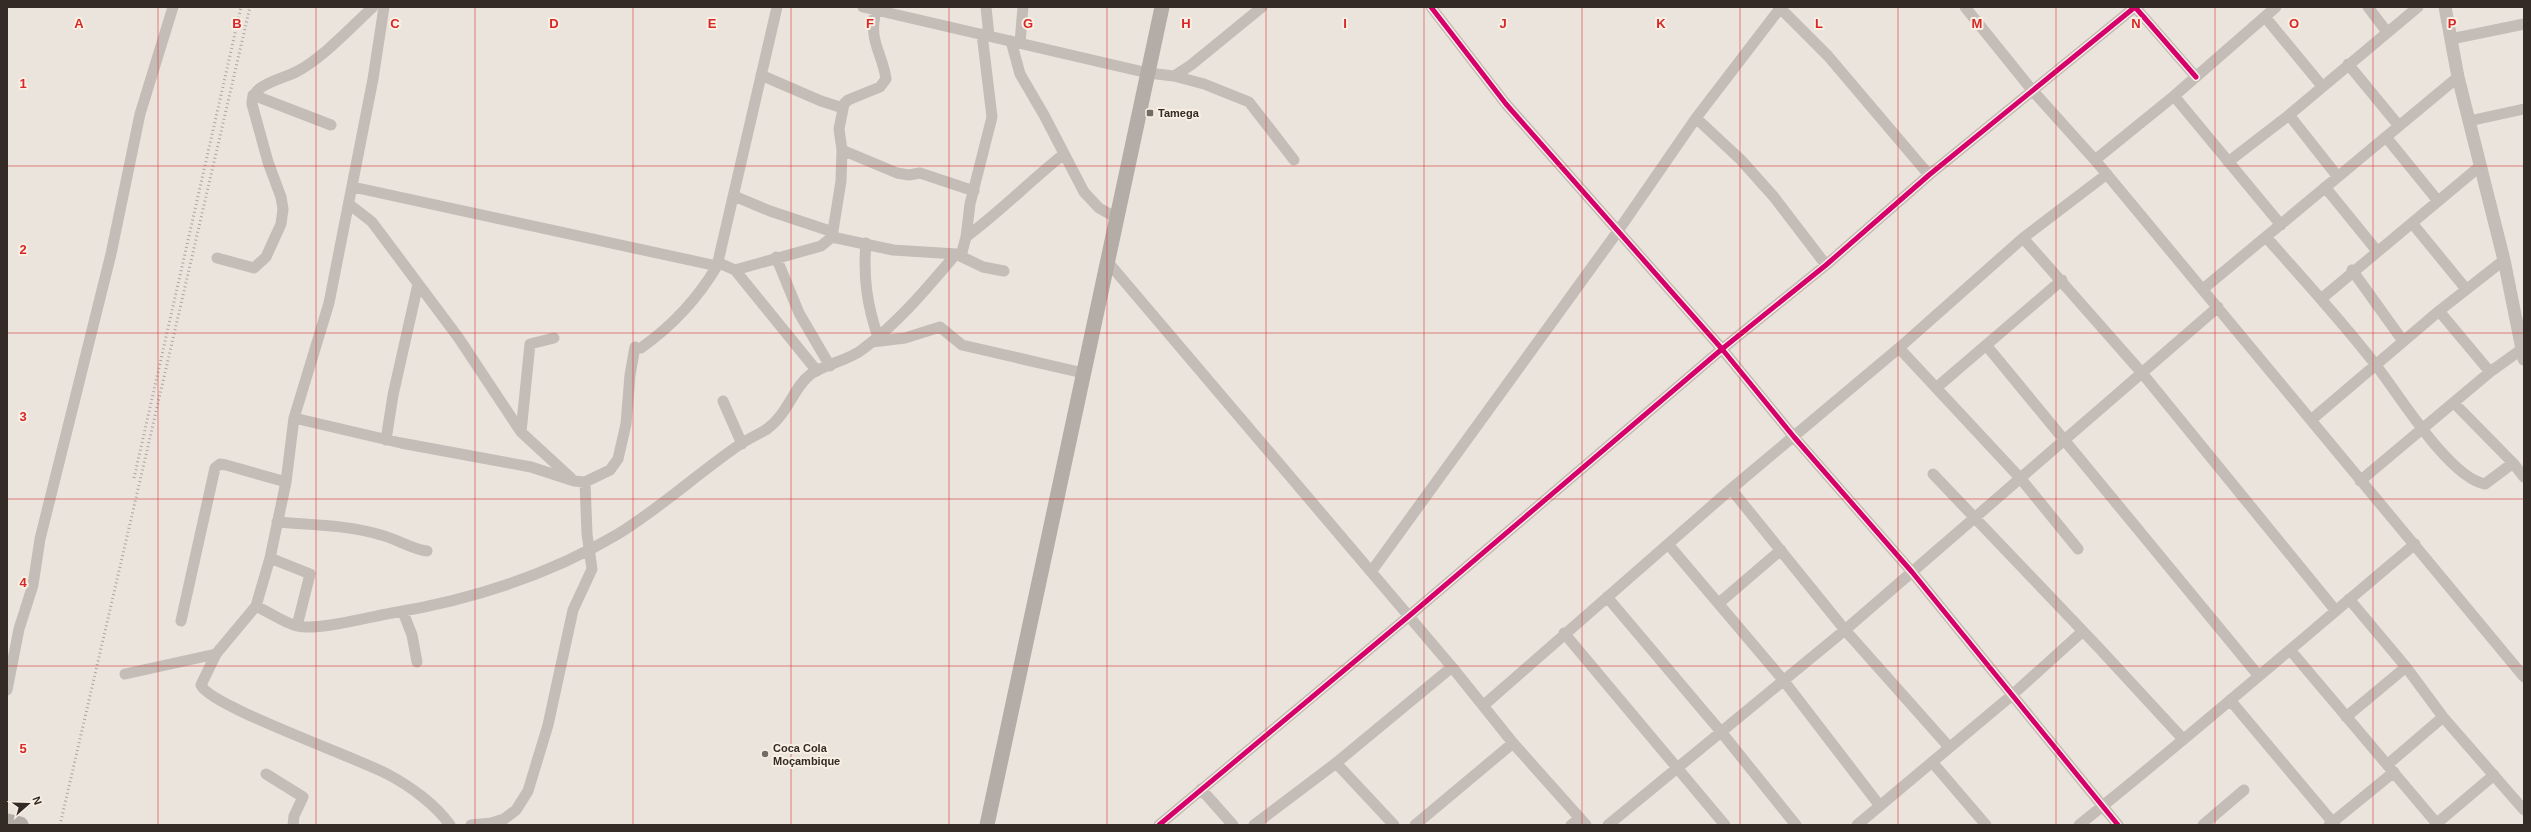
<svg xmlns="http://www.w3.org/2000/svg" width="2531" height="832" font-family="Arial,sans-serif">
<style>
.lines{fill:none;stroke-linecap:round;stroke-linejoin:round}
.minor{stroke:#c3bcb7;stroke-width:11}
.tertiary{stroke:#c3bcb7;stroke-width:13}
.secondary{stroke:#b4aca7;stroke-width:15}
.primary{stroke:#b2aba6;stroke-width:17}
.rail{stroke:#aba6a1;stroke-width:3;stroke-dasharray:1 3;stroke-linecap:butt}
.cycleway-casing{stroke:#f9efe3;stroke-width:8}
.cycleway{stroke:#d6006c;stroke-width:5}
.grid{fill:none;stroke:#d62828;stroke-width:1;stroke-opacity:0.55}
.poi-dot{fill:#746b66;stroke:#f9efe3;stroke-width:1.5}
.labels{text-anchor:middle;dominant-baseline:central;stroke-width:4;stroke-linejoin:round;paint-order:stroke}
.poi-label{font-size:11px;font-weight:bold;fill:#342a26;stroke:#f9efe3;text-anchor:start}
.grid-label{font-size:13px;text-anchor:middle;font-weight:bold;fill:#d62828;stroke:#f9efe3;stroke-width:4;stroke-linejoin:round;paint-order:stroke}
</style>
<rect width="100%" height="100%" fill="#ebe4dd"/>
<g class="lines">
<path class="minor" d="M 384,7 L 373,79 L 329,303 L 294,418 L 286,482 L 270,558 L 256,606 L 216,654 L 201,685 C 209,706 361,759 389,775 C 410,786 436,805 450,825
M 863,7 L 1148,73 L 1174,76 L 1191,65 L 1262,7
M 986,7 L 989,36
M 1431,7 L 1506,104 L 1722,349 L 1794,437 L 1912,572 L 2118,825
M 1965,7 L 2032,90 L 2095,160 L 2524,677
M 2368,7 L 2387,32
M 1780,8 L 1828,56 L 1929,175
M 2265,17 L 2322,86
M 2451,39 L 2524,24
M 1011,41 L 1020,74 L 1044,115 L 1084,192 L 1099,208 L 1117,218
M 1020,43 L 1023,7
M 2348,64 L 2399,126
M 761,75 L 821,101 L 843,108
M 1174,76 L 1204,84 L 1249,102 L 1294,160
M 253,95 L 331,125
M 2174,96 L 2281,225
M 2289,115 L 2338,177
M 1696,118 L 1741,160 L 1774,197 L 1826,265
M 2469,121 L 2524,109
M 2386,137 L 2438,201
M 842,150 L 897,173 L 909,175 L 920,173 L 974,191
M 2095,160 L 2174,96 L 2276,7
M 2228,162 L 2289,115 L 2418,7
M 353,187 L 717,266 L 777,7
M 2325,187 L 2377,251
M 734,196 L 770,211 L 833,232
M 349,204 L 372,222 L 458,337 L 521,432 L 571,478
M 2412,223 L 2466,289
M 832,237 L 893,250 L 956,254 L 983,267 L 1004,271
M 966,237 C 1001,211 1031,180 1064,154
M 2266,237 C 2303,279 2341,320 2375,364 C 2398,393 2449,478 2485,484 L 2513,463 L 2524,477
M 2023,238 L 2142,373 L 2336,611
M 866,243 C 863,277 867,305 878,337
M 961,256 L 966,237 L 970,204 L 992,117 L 982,34
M 776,257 L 799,313 L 830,366
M 217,258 L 254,268 L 266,257 L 281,224 L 283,209 L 281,197 L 268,162 L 252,104 C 250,85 282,79 296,72 C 323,58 350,28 373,7
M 1107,261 L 1452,667 L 1513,743 L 1586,825
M 719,263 L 735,270 L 817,371
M 735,270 L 821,246 L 832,237 L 841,181 L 842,150 L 839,129 L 844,104 L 848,100 L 880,87 L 886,79 C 882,50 867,42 877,7
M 2352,270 L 2403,341
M 2203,289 L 2458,77
M 2321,299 L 2479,167
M 2439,311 L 2490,372
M 872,342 L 905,338 L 940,327 L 962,345 L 1083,373
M 1986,345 L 2258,675
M 641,348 C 672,326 698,298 717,266
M 1899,348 L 2021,479 L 2078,549
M 1936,388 L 2062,280
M 723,401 L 742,444
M 2455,404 L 2513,463
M 294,418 L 401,443 L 531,467 L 574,481 L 585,482 L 610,470 L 618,459 L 626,424 L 630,375 L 635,347
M 2311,420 L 2439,311 L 2504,260
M 521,432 L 530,344 L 554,338
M 386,440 L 393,395 L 418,284
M 1933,474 L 2099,648 L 2183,739
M 2360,481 L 2490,372 L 2522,349
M 1731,489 L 1845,630 L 1949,747
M 277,522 C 312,525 348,525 381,535 C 397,539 411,549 427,551
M 1668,544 L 1784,681 L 1880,806
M 270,558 L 310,574 L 297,626
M 1371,572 L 1618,231 L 1696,118 L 1781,7
M 1607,597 L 1722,733 L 1796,825
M 2349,599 L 2406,667 L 2443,717 L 2524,810
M 1719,603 L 1781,550
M 256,606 C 269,612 284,623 297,626 C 318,631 369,617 392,613 C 470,600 549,575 618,534 C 662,507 699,472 742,443 C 750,438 759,434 767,429 C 788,414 794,386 811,374 C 827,363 848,361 863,349 C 899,322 927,288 956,254
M 403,612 L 412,635 L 417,662
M 181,621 L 215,468 L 220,464 L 226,465 L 286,482
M 1564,633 L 1725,825
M 2291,651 L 2438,825
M 125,674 L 216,654
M 7,690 L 19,629 L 33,585 L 40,539 L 111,254 L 140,114 L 173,7
M 2230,700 L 2335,825
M 1484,705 L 1731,489 L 1899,348 L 2023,238 L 2107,174
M 2346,717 L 2406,667
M 1932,762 L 1986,825
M 1336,763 L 1394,825
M 2387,765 L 2443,717
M 266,774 L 303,797 L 294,816 L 293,825
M 1201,789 L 1233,825
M 2436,824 L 2494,775
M 471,825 L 491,823 L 504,819 L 516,810 L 528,791 L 548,725 L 573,610 L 592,569 L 587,534 L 585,482
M 1159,825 L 1409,616 L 1722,349 L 1826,265 L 1929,175 L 2135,7 L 2196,77
M 1254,825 L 1336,763 L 1452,667
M 1415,825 L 1513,743
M 1571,825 L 1580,818
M 1608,825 L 1845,630 L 2218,307
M 1857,825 L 2011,696 L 2083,631
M 2079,825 C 2193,734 2303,638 2415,544
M 2203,825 L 2244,790
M 2329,825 L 2394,772"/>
<path class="tertiary" d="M 2445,7 L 2458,77 L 2504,260 L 2524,359"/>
<path class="secondary" d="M 987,825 L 1162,7"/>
<path class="primary" d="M 7,822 L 20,825"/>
<path class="rail" d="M 134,478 L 241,7
M 60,825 L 250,7"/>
<g class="cycleway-casing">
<path id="cycleway" d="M 1431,7 L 1506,104 L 1722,349 L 1794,437 L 1912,572 L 2118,825
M 1159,825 L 1409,616 L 1722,349 L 1826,265 L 1929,175 L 2135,7 L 2196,77"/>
</g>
<use href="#cycleway" class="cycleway"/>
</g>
<path class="grid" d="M 158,7 L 158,825M 316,7 L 316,825M 475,7 L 475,825M 633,7 L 633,825M 791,7 L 791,825M 949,7 L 949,825M 1107,7 L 1107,825M 1266,7 L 1266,825M 1424,7 L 1424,825M 1582,7 L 1582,825M 1740,7 L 1740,825M 1898,7 L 1898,825M 2056,7 L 2056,825M 2215,7 L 2215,825M 2373,7 L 2373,825M 7,166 L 2524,166M 7,333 L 2524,333M 7,499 L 2524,499M 7,666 L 2524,666"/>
<g class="poi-dot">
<rect x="1146" y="109" width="8" height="8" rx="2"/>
<circle cx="765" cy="754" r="4"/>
</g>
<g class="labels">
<g class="poi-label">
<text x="1158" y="113">Tamega</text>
<text x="773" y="748">Coca Cola<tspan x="773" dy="13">Moçambique</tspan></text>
</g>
</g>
<g class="grid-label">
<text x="79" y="28">A</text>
<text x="237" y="28">B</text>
<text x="395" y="28">C</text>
<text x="554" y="28">D</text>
<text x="712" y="28">E</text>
<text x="870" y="28">F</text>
<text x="1028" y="28">G</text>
<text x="1186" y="28">H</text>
<text x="1345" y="28">I</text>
<text x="1503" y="28">J</text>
<text x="1661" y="28">K</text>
<text x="1819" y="28">L</text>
<text x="1977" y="28">M</text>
<text x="2136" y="28">N</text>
<text x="2294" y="28">O</text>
<text x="2452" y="28">P</text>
<text x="23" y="88">1</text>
<text x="23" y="254">2</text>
<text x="23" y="421">3</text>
<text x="23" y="587">4</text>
<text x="23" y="753">5</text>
</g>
<rect width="2531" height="832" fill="none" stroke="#342a26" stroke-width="16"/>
<g transform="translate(28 804) rotate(70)" stroke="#f9efe3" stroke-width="3" paint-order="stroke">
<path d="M0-3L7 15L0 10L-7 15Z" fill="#342a26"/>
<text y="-6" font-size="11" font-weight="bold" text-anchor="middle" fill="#342a26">N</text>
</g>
</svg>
